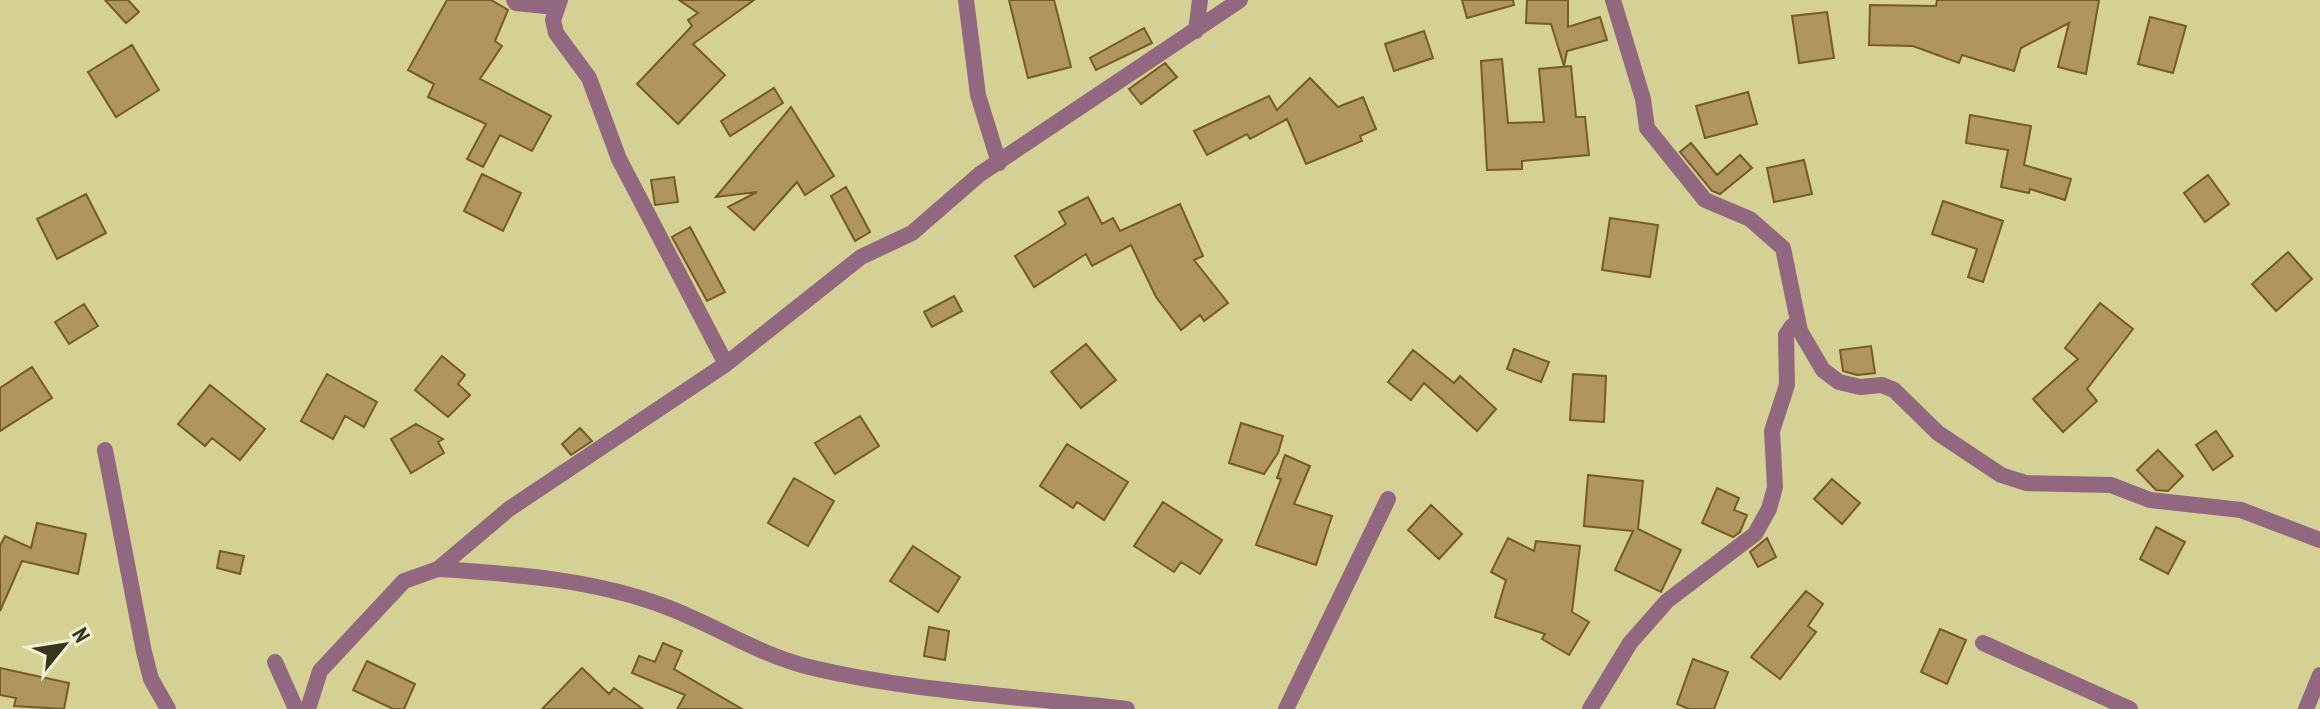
<svg xmlns="http://www.w3.org/2000/svg" width="2320" height="709" font-family="'PT Sans Narrow',sans-serif">
<style>
.building{fill:#b0955f;stroke:#755b25;stroke-width:2}
.lines{fill:none;stroke-linecap:round;stroke-linejoin:round}
.minor{stroke:#926780;stroke-width:16}
</style>
<rect width="100%" height="100%" fill="#d5d094"/>
<path class="building" d="M 105,0 L 128,0 L 139,12 L 126,23 Z
M 447,0 L 491,0 L 508,10 L 495,41 L 502,46 L 480,79 L 551,116 L 532,151 L 500,135 L 483,167 L 467,159 L 486,124 L 428,97 L 434,84 L 408,70 Z
M 679,0 L 754,0 L 693,44 L 725,75 L 678,124 L 637,84 L 692,26 L 688,20 L 698,13 Z
M 1009,0 L 1054,0 L 1071,67 L 1028,78 Z
M 1462,0 L 1513,0 L 1514,5 L 1467,18 Z
M 1527,0 L 1568,0 L 1568,27 L 1600,17 L 1607,40 L 1567,51 L 1564,66 L 1551,24 L 1526,23 Z
M 1937,0 L 2099,0 L 2086,74 L 2058,67 L 2069,23 L 2021,48 L 2014,71 L 1962,55 L 1959,63 L 1913,46 L 1869,45 L 1870,5 L 1936,6 Z
M 1827,12 L 1834,58 L 1799,63 L 1792,16 Z
M 2150,17 L 2186,26 L 2173,73 L 2138,64 Z
M 1144,28 L 1152,43 L 1096,70 L 1090,58 Z
M 1424,31 L 1433,58 L 1394,71 L 1385,44 Z
M 132,45 L 159,90 L 116,117 L 88,72 Z
M 1502,59 L 1508,123 L 1544,122 L 1539,69 L 1571,66 L 1576,117 L 1585,117 L 1589,155 L 1522,161 L 1522,169 L 1487,170 L 1481,61 Z
M 1165,63 L 1177,77 L 1141,104 L 1129,89 Z
M 1310,78 L 1338,107 L 1363,97 L 1376,129 L 1360,136 L 1362,141 L 1306,164 L 1287,119 L 1250,139 L 1247,134 L 1207,155 L 1194,131 L 1269,96 L 1277,110 Z
M 774,88 L 783,103 L 730,136 L 721,121 Z
M 1748,92 L 1757,124 L 1705,138 L 1696,106 Z
M 791,107 L 834,176 L 805,195 L 797,182 L 754,230 L 728,207 L 757,192 L 716,197 Z
M 1970,115 L 2031,126 L 2024,165 L 2071,179 L 2065,200 L 2030,189 L 2029,193 L 2001,187 L 2008,150 L 1966,143 Z
M 1691,143 L 1717,175 L 1740,155 L 1752,168 L 1720,194 L 1712,191 L 1680,152 Z
M 1804,160 L 1812,194 L 1774,202 L 1767,168 Z
M 482,174 L 521,193 L 503,231 L 464,211 Z
M 2208,175 L 2229,204 L 2205,222 L 2184,193 Z
M 674,177 L 678,202 L 655,205 L 651,180 Z
M 846,187 L 870,232 L 855,241 L 831,196 Z
M 86,194 L 106,233 L 57,259 L 37,219 Z
M 1088,197 L 1102,224 L 1113,218 L 1120,231 L 1180,204 L 1203,256 L 1194,260 L 1228,303 L 1204,321 L 1200,315 L 1181,330 L 1156,297 L 1131,245 L 1092,266 L 1086,254 L 1034,287 L 1015,256 L 1066,224 L 1059,212 Z
M 1943,201 L 2003,221 L 1983,282 L 1968,277 L 1977,249 L 1932,234 Z
M 1610,218 L 1658,225 L 1650,277 L 1602,270 Z
M 690,227 L 725,292 L 707,301 L 672,237 Z
M 2288,252 L 2312,279 L 2276,311 L 2252,284 Z
M 954,296 L 962,311 L 932,327 L 924,312 Z
M 2100,303 L 2133,329 L 2087,389 L 2097,401 L 2063,432 L 2033,399 L 2078,359 L 2065,348 Z
M 84,304 L 98,326 L 69,344 L 55,322 Z
M 1086,344 L 1116,380 L 1081,408 L 1051,372 Z
M 1871,346 L 1875,373 L 1857,375 L 1843,371 L 1840,350 Z
M 1514,349 L 1549,362 L 1541,382 L 1507,369 Z
M 1413,350 L 1454,383 L 1460,376 L 1496,409 L 1477,431 L 1424,383 L 1411,400 L 1388,382 Z
M 442,356 L 465,375 L 458,384 L 470,395 L 448,417 L 415,390 Z
M 32,367 L 52,398 L 0,431 L 0,388 Z
M 327,374 L 377,402 L 364,427 L 345,416 L 333,439 L 301,421 Z
M 1573,374 L 1606,376 L 1604,422 L 1570,420 Z
M 210,385 L 265,429 L 240,460 L 212,438 L 205,446 L 178,424 Z
M 860,416 L 879,446 L 835,474 L 815,443 Z
M 1241,423 L 1283,436 L 1278,453 L 1264,474 L 1229,463 Z
M 416,424 L 443,439 L 438,442 L 444,453 L 411,473 L 391,439 Z
M 580,428 L 592,441 L 571,455 L 562,444 Z
M 2216,431 L 2233,456 L 2213,470 L 2196,445 Z
M 1067,444 L 1128,482 L 1104,520 L 1077,502 L 1073,508 L 1040,486 Z
M 2158,450 L 2183,476 L 2168,491 L 2156,490 L 2137,470 Z
M 1285,455 L 1310,466 L 1294,504 L 1332,516 L 1316,565 L 1256,545 L 1281,479 L 1277,478 Z
M 1588,475 L 1643,481 L 1638,529 L 1681,550 L 1661,592 L 1615,570 L 1633,531 L 1584,526 Z
M 794,478 L 834,501 L 808,546 L 768,523 Z
M 1832,479 L 1860,503 L 1842,524 L 1814,499 Z
M 1717,488 L 1739,498 L 1734,510 L 1747,515 L 1740,532 L 1733,537 L 1702,523 Z
M 1163,502 L 1222,540 L 1200,574 L 1181,562 L 1174,572 L 1134,546 Z
M 1431,505 L 1462,534 L 1439,559 L 1408,530 Z
M 37,523 L 86,534 L 78,574 L 22,561 L 0,611 L 0,546 L 5,536 L 31,548 Z
M 2156,527 L 2185,542 L 2168,574 L 2140,559 Z
M 1508,538 L 1534,551 L 1536,541 L 1580,546 L 1572,612 L 1589,622 L 1569,655 L 1542,639 L 1545,634 L 1495,617 L 1506,580 L 1491,572 Z
M 1767,538 L 1776,557 L 1758,567 L 1750,552 Z
M 913,546 L 960,577 L 938,612 L 890,581 Z
M 220,551 L 244,556 L 240,574 L 217,568 Z
M 1806,591 L 1823,604 L 1808,626 L 1816,632 L 1780,679 L 1751,657 Z
M 929,627 L 949,631 L 945,660 L 924,656 Z
M 1940,629 L 1966,640 L 1947,684 L 1921,672 Z
M 663,643 L 682,651 L 674,669 L 742,709 L 677,709 L 685,695 L 632,673 L 639,656 L 655,662 Z
M 1693,659 L 1728,672 L 1714,709 L 1689,709 L 1677,704 Z
M 367,661 L 415,684 L 404,709 L 393,709 L 353,690 Z
M 0,668 L 69,683 L 64,709 L 14,706 L 16,698 L 0,695 Z
M 582,668 L 609,694 L 614,688 L 643,709 L 542,709 Z"/>
<g class="lines">
<path class="minor" d="M 514,0 L 516,3 L 555,7
M 560,0 L 553,20 L 556,33 L 589,78 L 619,159 L 726,364
M 966,0 L 978,95 L 999,163
M 1613,0 L 1643,99 L 1647,128 L 1705,200 L 1750,219 L 1783,248 L 1800,331 L 1823,370 L 1839,382 L 1860,387 L 1882,385 L 1894,390 L 1938,433 L 2001,475 L 2026,483 L 2111,485 L 2150,500 L 2241,510 L 2320,540
M 1196,31 L 1200,0
M 105,450 L 144,652 L 151,679 L 168,709
M 438,569 C 514,574 592,579 664,606 C 713,624 757,654 809,667 C 912,692 1021,696 1127,709
M 1983,643 L 2130,709
M 275,662 L 296,709
M 308,709 L 320,671 L 404,581 L 438,569 L 509,509 L 726,364 L 861,257 L 912,233 L 980,174 L 1240,0
M 1286,709 L 1388,499
M 1590,709 L 1630,643 L 1667,601 L 1755,534 L 1769,509 L 1775,487 L 1772,431 L 1787,385 L 1786,335 L 1792,326 L 1800,331
M 2306,709 L 2320,675"/>
</g>
<g transform="translate(64 645) rotate(60)" stroke="#f2f0d2" stroke-width="6" paint-order="stroke">
<path d="M0-6L14 30L0 20L-14 30Z" fill="#37351c"/>
<text y="-12" font-size="22" font-weight="bold" text-anchor="middle" fill="#37351c">N</text>
</g>
</svg>
